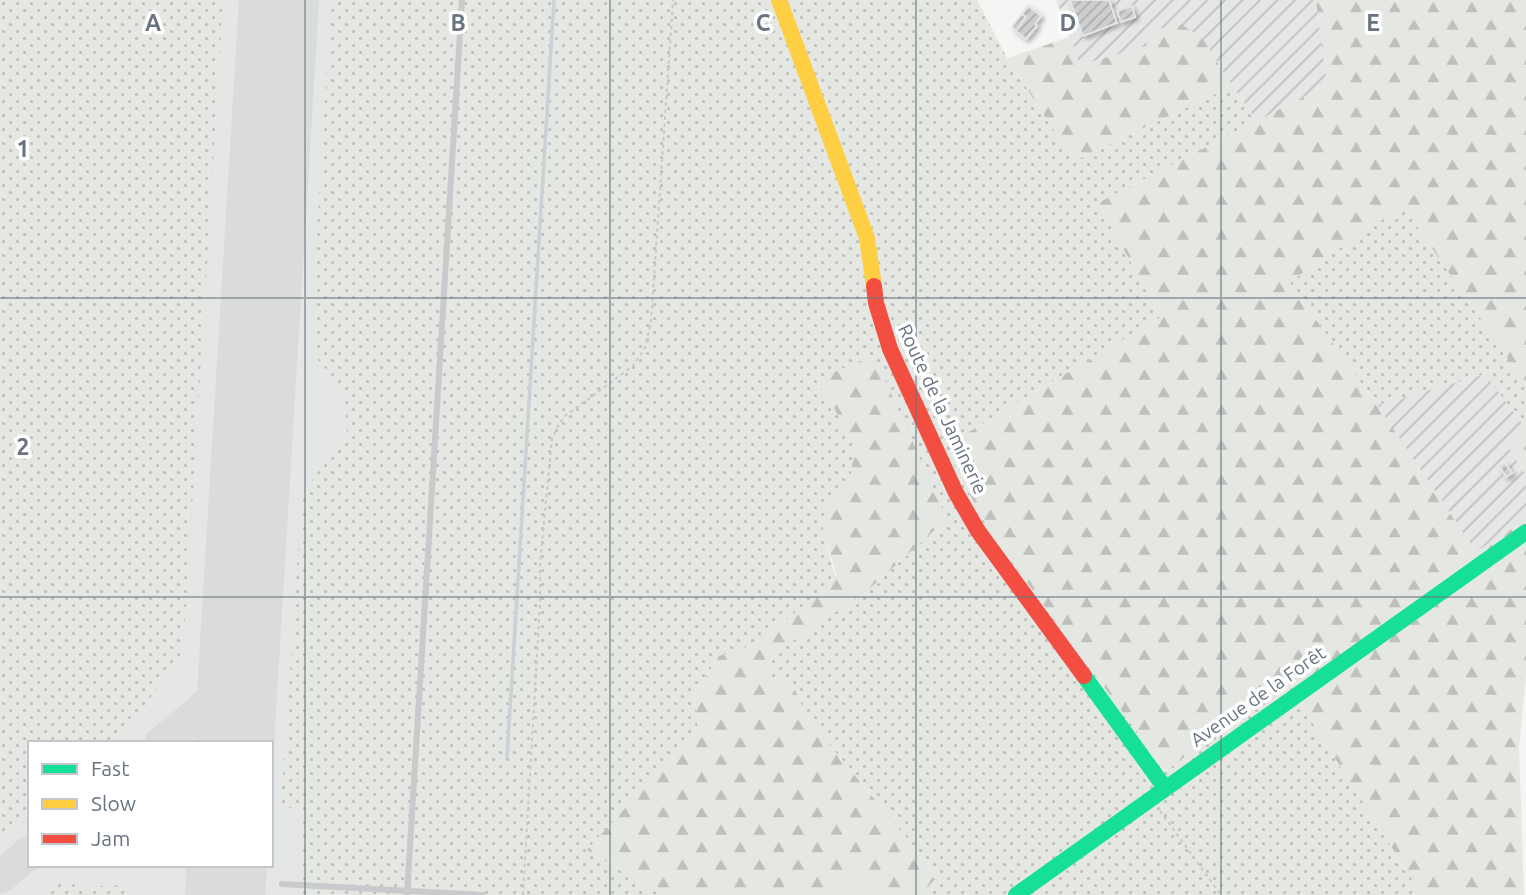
<svg xmlns="http://www.w3.org/2000/svg" width="1526" height="895" font-family="Ubuntu,sans-serif">
<style>
.built{fill:#e5e6e6;fill-rule:evenodd}
.industrial{fill:url(#industrial-furrows)}
.grass{fill:url(#grass-dots)}
.forest{fill:url(#forest-firs)}
.pitch{fill:#e4e7e2}
.lines{fill:none;stroke-linecap:round;stroke-linejoin:round}
.stream{stroke:#ccd1d5;stroke-width:3.5}
.taxiway{stroke:#dadbdb;stroke-width:33}
.runway{stroke:#dadbdb;stroke-width:80}
.building{fill:url(#building-hatch);stroke:#e4e4e4;stroke-width:2;filter:url(#shadow)}
.path{stroke:#c7c8c9;stroke-width:2;stroke-dasharray:3.5 3.5;stroke-linecap:butt}
.lane{stroke:#c9cacb;stroke-width:6}
.fast{stroke:#16e098;stroke-width:16}
.slow{stroke:#ffcf43;stroke-width:16}
.jam{stroke:#f24e42;stroke-width:16}
.grid{fill:none;stroke:#687480;stroke-width:2;stroke-opacity:0.55}
.labels{text-anchor:middle;dominant-baseline:central;stroke-width:7;stroke-linejoin:round;paint-order:stroke}
.street-label{font-size:19px;fill:#687480;stroke:#fff}
.grid-label{font-size:23px;text-anchor:middle;font-weight:bold;fill:#687480;stroke:#fff;stroke-width:7;stroke-linejoin:round;paint-order:stroke}
</style>
<defs>
<pattern id="industrial-furrows" width="10" height="10" patternUnits="userSpaceOnUse" patternTransform="scale(1.75)"><rect width="10" height="10" fill="#e5e6e6"/><path d="M-1 1l2-2M0 10L10 0M9 11l2-2" fill="none" stroke="#bdbfc0"/></pattern>
<pattern id="grass-dots" width="8" height="8" patternUnits="userSpaceOnUse" patternTransform="scale(1.75)"><rect width="8" height="8" fill="#e4e7e2"/><path d="M2 2h.1M6 6h.1" fill="none" stroke="#bdc0bc" stroke-width="1.8" stroke-linecap="round"/></pattern>
<pattern id="forest-firs" width="22" height="20" patternUnits="userSpaceOnUse" patternTransform="scale(1.75)"><rect width="22" height="20" fill="#e4e7e2"/><path d="M5 1l3.5 6h-7zM16 11l3.5 6h-7z" fill="#bdc0bc"/></pattern>
<pattern id="building-hatch" width="6" height="6" patternUnits="userSpaceOnUse" patternTransform="scale(1.75)"><rect width="6" height="6" fill="#cdcecf"/><path d="M-1 1l2-2M0 6l6-6M5 7l2-2" fill="none" stroke="#aaacad"/></pattern>
<filter id="shadow"><feDropShadow dx="3" dy="3" stdDeviation="2" flood-color="#0004"/></filter>
</defs>
<rect width="100%" height="100%" fill="#f5f5f4"/>
<path class="built" d="M 0,0 L 677,0 L 530,895 L 0,895 ZM 30,743 L 271,743 L 271,865 L 30,865 Z"/>
<path class="industrial" d="M 1056,0 L 1316,0 L 1327,85 L 1257,121 L 1232,86 L 1203,39 L 1146,31 L 1147,46 L 1080,65 Z
M 1486,374 L 1523,425 L 1509,448 L 1526,475 L 1526,520 L 1476,552 L 1377,405 Z"/>
<path class="grass" d="M 0,0 L 223,0 L 183,655 L 130,724 L 111,743 L 30,743 L 30,817 L 0,842 Z
M 331,0 L 977,0 L 1007,58 L 1074,161 L 1232,86 L 1257,121 L 1098,203 L 1161,317 L 945,446 L 1165,771 L 1288,679 L 1303,708 L 1422,895 L 933,895 L 925,890 L 938,876 L 808,719 L 793,685 L 773,678 L 764,660 L 867,591 L 947,519 L 816,380 L 831,402 L 855,446 L 850,479 L 823,528 L 834,573 L 837,577 L 759,643 L 719,656 L 694,695 L 698,728 L 587,850 L 661,895 L 298,895 L 303,811 L 281,806 L 302,494 L 347,432 L 343,389 L 313,354 L 315,265 Z
M 1403,205 L 1526,385 L 1526,429 L 1485,374 L 1377,405 L 1289,282 Z
M 63,881 L 84,887 L 125,885 L 138,895 L 39,895 Z"/>
<path class="forest" d="M 1316,0 L 1526,0 L 1526,385 L 1403,206 L 1289,282 L 1377,405 L 1476,552 L 1526,520 L 1526,675 L 1519,748 L 1524,895 L 1422,895 L 1303,708 L 1288,679 L 1166,771 L 989,531 L 945,446 L 1161,317 L 1098,203 L 1327,85 Z
M 1182,25 L 1203,39 L 1232,86 L 1074,161 L 1007,58 L 1070,37 L 1080,65 L 1147,46 L 1146,31 Z
M 874,355 L 947,519 L 867,591 L 764,660 L 773,678 L 793,685 L 808,719 L 938,876 L 925,890 L 933,895 L 661,895 L 587,850 L 698,728 L 694,695 L 719,656 L 759,643 L 837,577 L 823,528 L 826,502 L 850,479 L 855,447 L 831,402 L 816,380 Z
M 1523,425 L 1526,429 L 1526,475 L 1509,448 Z"/>
<path class="pitch" d="M 856,865 L 898,895 L 834,895 Z"/>
<g class="lines">
<path class="stream" d="M 507,757 L 554,0"/>
<path class="taxiway" d="M 161,743 C 181,726 211,705 225,682 C 235,665 238,644 241,624
M 202,865 L 212,884 L 215,895
M 0,877 L 30,852"/>
<path class="runway" d="M 234,743 L 279,0
M 225,895 L 227,865"/>
</g>
<path class="building" d="M 1070,0 L 1109,0 L 1117,23 L 1083,36 Z
M 1028,6 L 1041,16 L 1035,24 L 1037,26 L 1026,39 L 1016,31 L 1026,17 L 1022,14 Z
M 1132,6 L 1135,17 L 1121,22 L 1117,11 Z
M 1022,14 L 1026,17 L 1016,31 L 1012,27 Z
M 1505,463 L 1512,473 L 1506,477 L 1500,467 Z"/>
<g class="lines">
<path class="path" d="M 1160,811 L 1221,895
M 523,895 L 540,604 L 540,564 L 552,438 L 558,426 L 565,416 L 633,366 L 645,348 L 651,322 L 673,0"/>
<path class="lane" d="M 282,884 L 483,895
M 407,895 L 462,0"/>
<path class="fast" d="M 1084,676 L 1165,788
M 1016,895 L 1526,532"/>
<path class="slow" d="M 779,0 L 867,238 L 874,286"/>
<path class="jam" d="M 874,286 L 876,303 L 890,349 L 956,493 L 978,531 L 1084,676"/>
</g>
<path class="grid" d="M 305,0 L 305,895M 610,0 L 610,895M 916,0 L 916,895M 1221,0 L 1221,895M 0,298 L 1526,298M 0,597 L 1526,597"/>
<g class="labels">
<g class="street-label">
<text transform="translate(943 409) rotate(65)">Route de la Jaminerie</text>
<text transform="translate(1258 696) rotate(-35)">Avenue de la Forêt</text>
</g>
</g>
<g class="grid-label">
<text x="153" y="31">A</text>
<text x="458" y="31">B</text>
<text x="763" y="31">C</text>
<text x="1068" y="31">D</text>
<text x="1373" y="31">E</text>
<text x="23" y="157">1</text>
<text x="23" y="455">2</text>
</g>
<rect x="28" y="741" width="245" height="126" fill="#ffffff" stroke="#c3c7cc" stroke-width="2"/>
<rect x="42" y="764" width="35" height="10" fill="#16e098" stroke="#c3c7cc" stroke-width="2"/>
<text x="91" y="776" font-size="21" fill="#687480">Fast</text>
<rect x="42" y="799" width="35" height="10" fill="#ffcf43" stroke="#c3c7cc" stroke-width="2"/>
<text x="91" y="811" font-size="21" fill="#687480">Slow</text>
<rect x="42" y="834" width="35" height="10" fill="#f24e42" stroke="#c3c7cc" stroke-width="2"/>
<text x="91" y="846" font-size="21" fill="#687480">Jam</text>
</svg>
